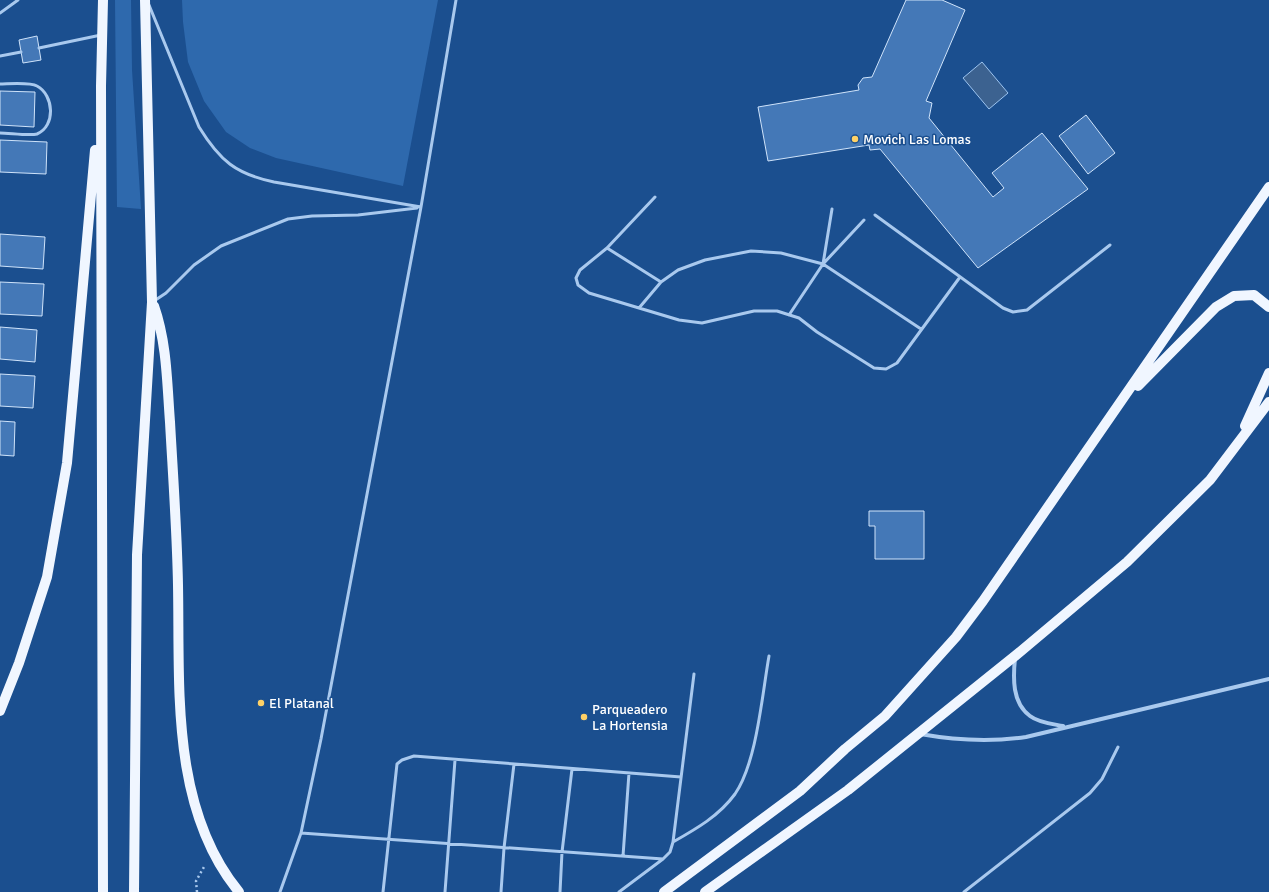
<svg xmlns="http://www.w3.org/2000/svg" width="1269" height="892" font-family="Signika,sans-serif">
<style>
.green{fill:#2e69ad}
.water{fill:#3c6290;stroke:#9cc4f0}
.building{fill:#4478b7;stroke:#cfe3fa}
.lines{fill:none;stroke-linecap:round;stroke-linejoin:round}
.path{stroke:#a9c9ee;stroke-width:2.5;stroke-dasharray:2 3;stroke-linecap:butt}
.lane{stroke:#a9c9ee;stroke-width:3}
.street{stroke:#a9c9ee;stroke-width:4}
.primary{stroke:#f0f6ff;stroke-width:10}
.poi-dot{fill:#ffd166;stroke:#1b4f8f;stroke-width:1.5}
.labels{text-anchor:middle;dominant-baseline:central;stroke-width:3;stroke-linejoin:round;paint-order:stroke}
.poi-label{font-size:14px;fill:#fff;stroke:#1b4f8f;text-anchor:start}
</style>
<rect width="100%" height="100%" fill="#1b4f8f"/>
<path class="green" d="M 115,0 L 131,0 L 132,70 L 141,209 L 117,207 Z
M 182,0 L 438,0 L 403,186 L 276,158 L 250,148 L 226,132 L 204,101 L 188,62 L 183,22 Z"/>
<path class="water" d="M 982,62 L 1008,93 L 989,109 L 963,78 Z"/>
<path class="building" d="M 906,0 L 942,0 L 965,10 L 926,101 L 932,103 L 929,118 L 993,197 L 1004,188 L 992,173 L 1042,133 L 1088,189 L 978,268 L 880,149 L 870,150 L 869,145 L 768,161 L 758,107 L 859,90 L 858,85 L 863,78 L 872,77 Z
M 37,36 L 41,60 L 23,63 L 19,40 Z
M 0,91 L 35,92 L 34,127 L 0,125 Z
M 1086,115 L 1115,153 L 1088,174 L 1059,136 Z
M 0,140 L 47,142 L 46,174 L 0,172 Z
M 0,234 L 45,237 L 43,269 L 0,266 Z
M 0,282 L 44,284 L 42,316 L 0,314 Z
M 0,327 L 37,330 L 35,362 L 0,359 Z
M 0,374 L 35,376 L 33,408 L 0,406 Z
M 0,421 L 15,422 L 14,456 L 0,455 Z
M 869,511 L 924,511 L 924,559 L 875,559 L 875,526 L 869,526 Z"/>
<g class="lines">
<path class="path" d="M 197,892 L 196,881 L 204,867"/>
<path class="lane" d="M 149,5 L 199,127 C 220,161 236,174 274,182 L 421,207
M 0,13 L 18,0
M 39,48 L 101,35
M 0,56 L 21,52
M 0,84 C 8,84 30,82 37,86 C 54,95 56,126 37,134 C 30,136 9,133 0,133
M 655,197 L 607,248 L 580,270 L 576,278 L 578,285 L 589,293 L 679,320 L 702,323 L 754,311 L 777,311 L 799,318 L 817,332 L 874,368 L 886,369 L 897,363 L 960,277
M 875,215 L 1003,308 L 1013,312 L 1027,310 L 1110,245
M 607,248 L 661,282
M 823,264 L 832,209
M 154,301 L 166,293 L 194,265 L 221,246 L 288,219 L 312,216 L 358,215 L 417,208
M 639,308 L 661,282 L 678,270 L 705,260 L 751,251 L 781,253 L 823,264 L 921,329
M 789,315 L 823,264 L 864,220
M 301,833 L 663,859 L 670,852 L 673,842 L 694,674
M 673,842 C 696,829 719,816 735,794 C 757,762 762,695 769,656
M 623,856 L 629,773
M 280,892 L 301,833 L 321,739 L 421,207 L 456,0
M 383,892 L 397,764 L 402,760 L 414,756 L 681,777
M 445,892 L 455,760
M 501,892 L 504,848 L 514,764
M 560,892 L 562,852 L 572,769
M 619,892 L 663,859
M 964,892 L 1090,793 L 1102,779 L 1118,747"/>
<path class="street" d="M 1015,658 C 1013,678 1012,703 1030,716 C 1039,723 1053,724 1063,726
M 920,734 C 954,740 991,742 1026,737 L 1269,679"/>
<path class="primary" d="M 103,0 L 101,86 L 103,892
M 154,306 C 167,343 167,383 170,422 C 173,476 177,531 178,585 C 180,687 170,808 239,892
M 1138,386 L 1216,307 L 1234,296 L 1254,295 L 1269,307
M 1245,426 L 1269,373
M 0,711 L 19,663 L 47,577 L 67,463 L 95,150
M 134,892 L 137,555 L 152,302 L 145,0
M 664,892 L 800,791 L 845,749 L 885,716 L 956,637 L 983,601 L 1269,187
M 705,892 L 848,790 L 1015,656 L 1127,562 L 1210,480 L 1269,402"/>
</g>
<g class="poi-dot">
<circle cx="855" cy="139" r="4"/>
<circle cx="261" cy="703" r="4"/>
<circle cx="584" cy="717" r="4"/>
</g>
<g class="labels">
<g class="poi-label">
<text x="863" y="139">Movich Las Lomas</text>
<text x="269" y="703">El Platanal</text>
<text x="592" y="709">Parqueadero<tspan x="592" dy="16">La Hortensia</tspan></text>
</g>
</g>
</svg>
